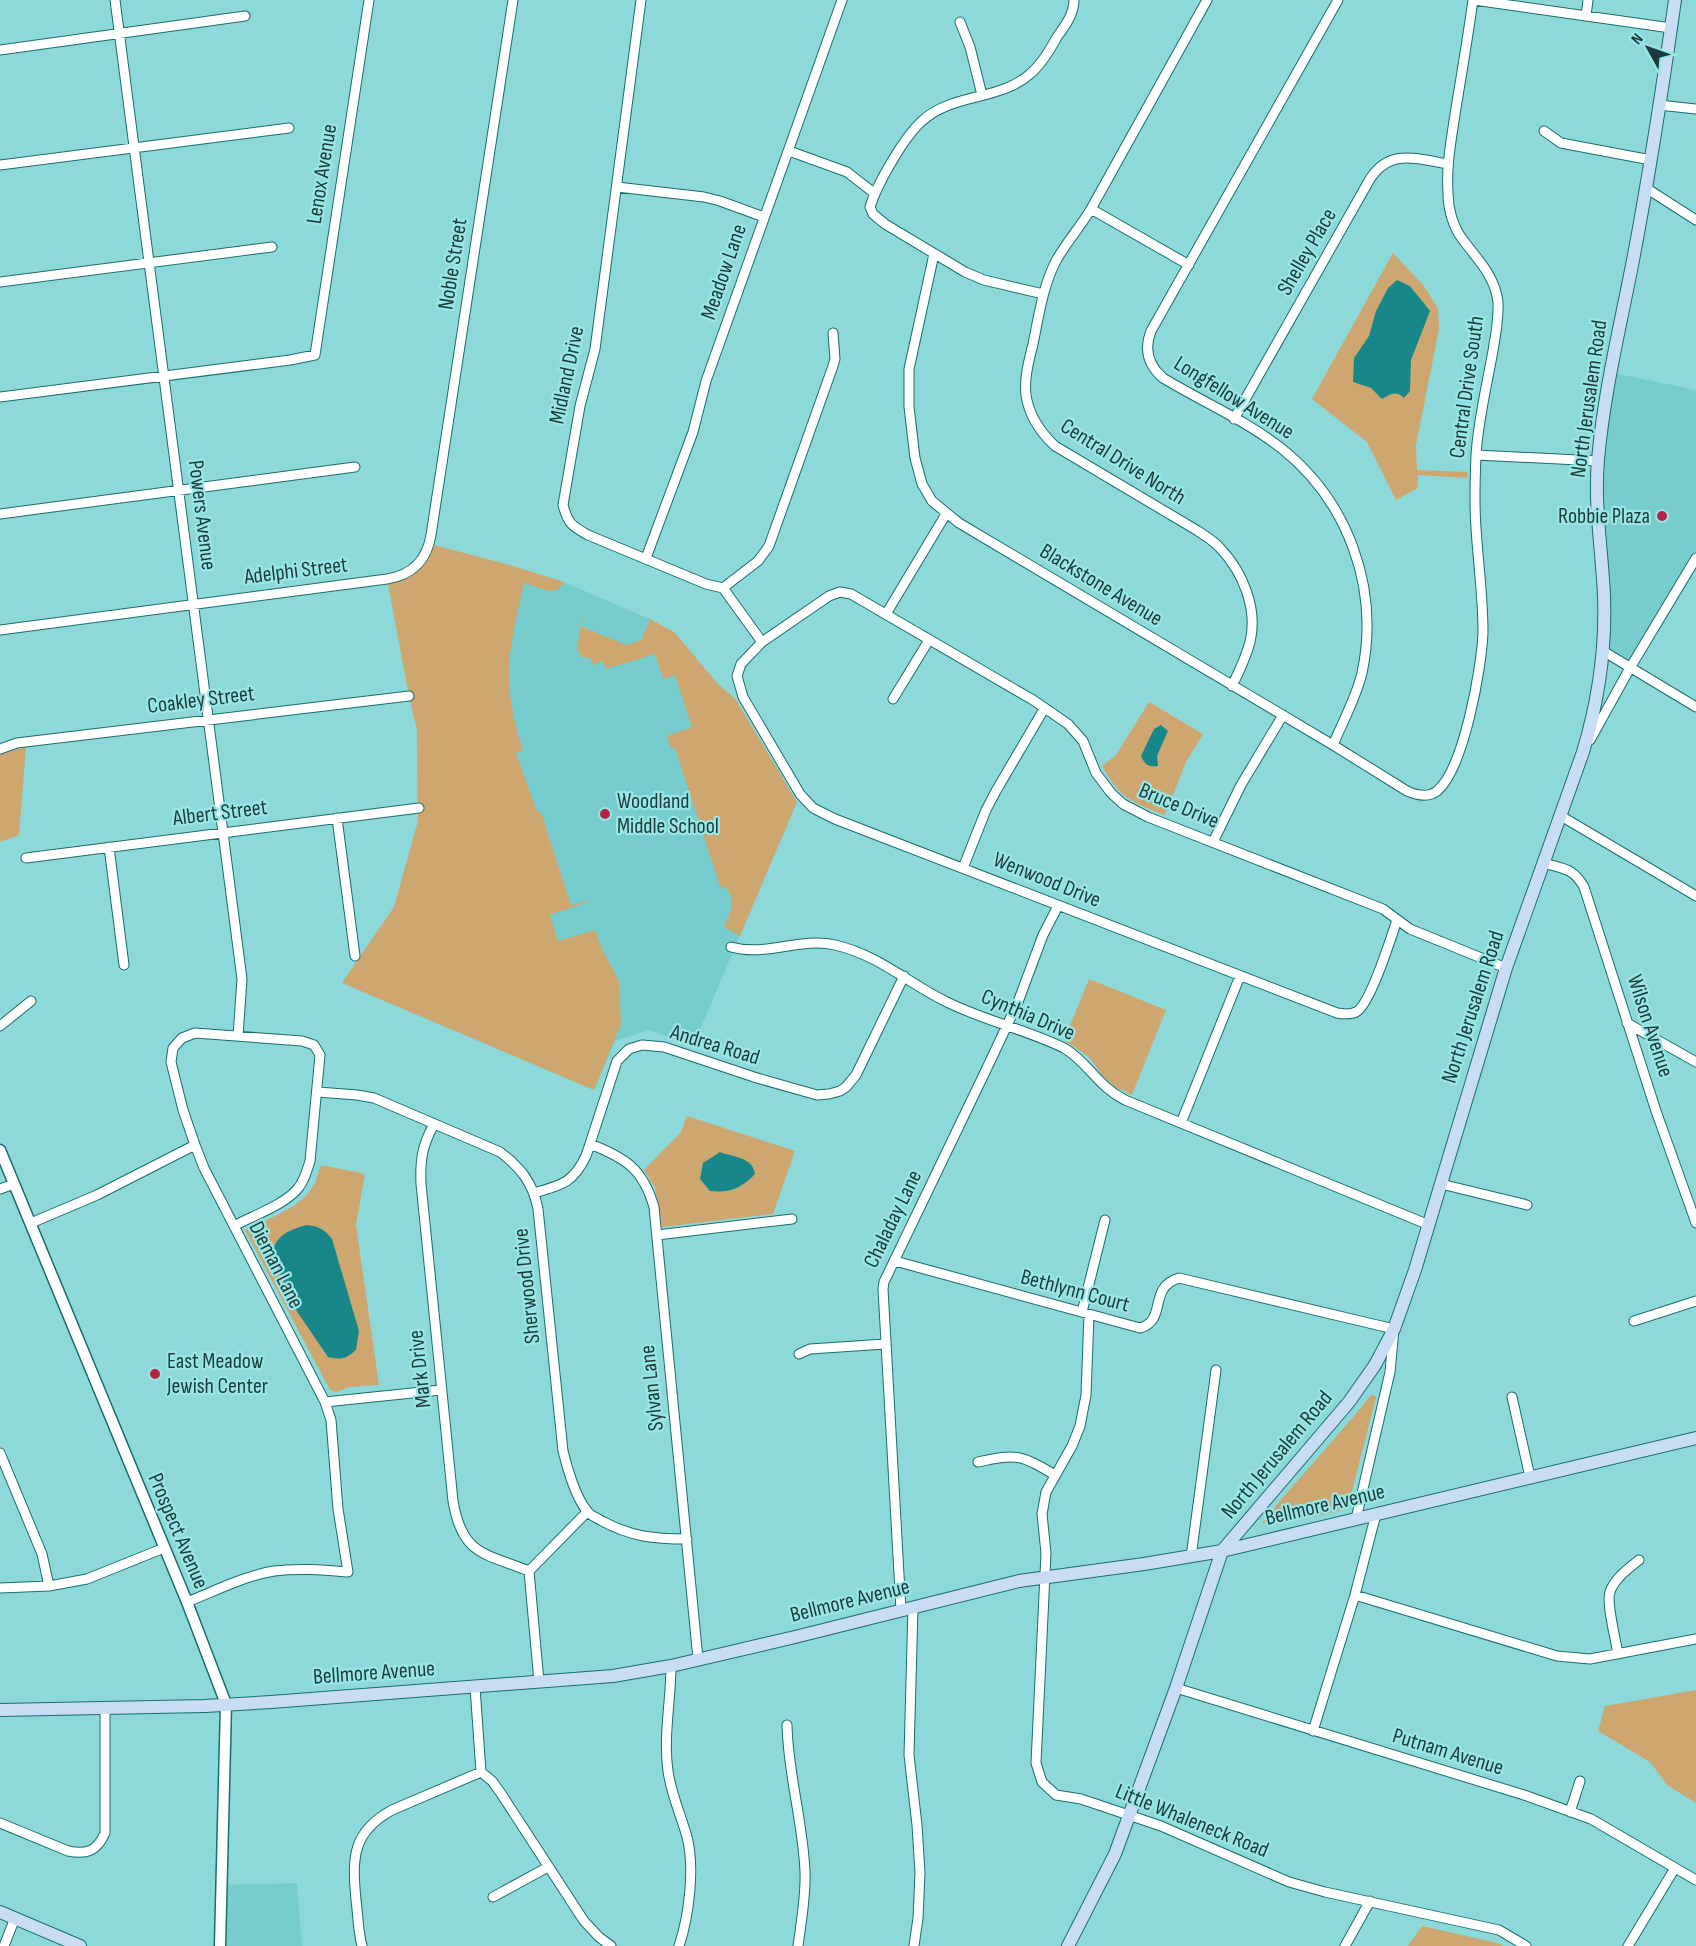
<svg xmlns="http://www.w3.org/2000/svg" width="1696" height="1946" font-family="'Sofia Sans Condensed',sans-serif">
<style>
.built{fill:#77cdce}
.green{fill:#cea770}
.water{fill:#178789}
.lines{fill:none;stroke-linecap:round;stroke-linejoin:round}
.minor-casing{stroke:#1a6d6e;stroke-width:11}
.tertiary-casing{stroke:#1a6d6e;stroke-width:13}
.secondary-casing{stroke:#1a6d6e;stroke-width:14}
.minor{stroke:#fff;stroke-width:9}
.tertiary{stroke:#fff;stroke-width:10}
.secondary{stroke:#c8dcf5;stroke-width:12}
.poi-dot{fill:#b62441;stroke:#9ae6e6;stroke-width:2}
.labels{text-anchor:middle;dominant-baseline:central;stroke-width:4.5;stroke-linejoin:round;paint-order:stroke}
.street-label{font-size:22px;fill:#1b3b3b;stroke:#9ae6e6}
.poi-label{font-size:22px;fill:#1b3b3b;stroke:#9ae6e6;text-anchor:start}
</style>
<rect width="100%" height="100%" fill="#8dd9d9"/>
<path class="built" d="M 1614,373 L 1696,390 L 1696,550 L 1629,664 L 1607,650 L 1600,507 L 1601,456 Z
M 506,564 L 564,582 L 650,619 L 675,633 L 717,683 L 736,700 L 797,802 L 693,1046 L 649,1030 L 615,1041 L 594,1090 L 342,983 L 394,907 L 418,821 L 417,730 L 409,696 Z
M 297,1883 L 302,1946 L 220,1946 L 222,1885 Z"/>
<path class="green" d="M 1393,253 L 1423,285 L 1438,308 L 1439,329 L 1416,445 L 1417,470 L 1468,472 L 1467,478 L 1418,475 L 1418,488 L 1396,500 L 1367,442 L 1312,399 Z
M 430,544 L 506,564 L 564,582 C 556,599 537,586 524,583 C 519,606 513,631 510,655 C 506,688 513,720 523,750 L 516,753 L 536,809 L 542,815 L 571,905 L 593,900 L 550,915 L 558,941 L 595,930 L 603,951 L 619,981 L 621,1024 L 594,1090 L 342,983 L 394,907 L 418,821 L 417,730 L 409,696 L 387,579 L 402,576 Z
M 582,617 L 583,619 L 580,626 L 626,645 L 641,640 L 650,619 L 675,633 L 717,683 L 736,700 L 797,802 L 740,936 L 724,927 C 731,912 736,902 726,887 L 721,889 L 675,748 L 671,749 L 667,736 L 692,727 L 675,675 L 663,679 L 655,654 L 606,669 L 603,661 L 593,665 L 590,658 L 582,657 L 577,650 Z
M 1149,702 L 1203,734 L 1186,762 L 1165,815 C 1132,803 1119,797 1102,766 L 1116,755 Z
M 26,747 L 19,835 L 0,842 L 0,754 Z
M 1089,979 L 1166,1010 L 1132,1095 L 1115,1087 L 1102,1075 L 1089,1057 L 1064,1040 Z
M 687,1116 L 795,1151 L 773,1214 L 662,1227 L 655,1188 L 644,1170 L 681,1132 Z
M 321,1165 L 365,1174 L 356,1225 L 379,1385 L 349,1387 L 336,1392 L 330,1390 L 245,1230 C 264,1221 298,1208 310,1191 C 316,1183 318,1174 321,1165 Z
M 1372,1394 L 1376,1397 L 1348,1507 L 1344,1510 L 1265,1527 L 1267,1523 L 1262,1523 C 1297,1479 1337,1438 1372,1394 Z
M 1696,1690 L 1696,1803 L 1667,1785 L 1650,1762 L 1598,1731 L 1605,1706 Z
M 1422,1926 L 1497,1943 L 1503,1946 L 1408,1946 Z"/>
<path class="water" d="M 1397,280 L 1410,286 L 1430,311 L 1411,360 L 1410,391 L 1404,398 C 1396,390 1390,394 1382,399 L 1371,388 L 1353,382 L 1354,358 L 1369,336 L 1376,311 L 1388,288 Z
M 1161,725 L 1168,731 L 1157,756 L 1158,766 C 1148,767 1145,765 1141,756 L 1154,729 Z
M 720,1152 C 733,1157 753,1157 755,1174 C 741,1189 729,1193 710,1191 L 700,1179 L 703,1163 Z
M 306,1225 C 319,1226 324,1229 332,1239 L 359,1331 L 356,1350 C 346,1359 341,1360 328,1357 L 296,1310 L 272,1255 C 275,1235 289,1230 306,1225 Z"/>
<g class="lines">
<g class="minor-casing">
<path id="minor" d="M 115,0 L 242,979 L 238,1036
M 641,0 L 595,349 L 580,406 L 563,505 C 568,524 572,526 588,535 L 706,584 L 723,588 L 762,642
M 1207,0 L 1091,209 C 1080,227 1067,242 1057,259 C 1043,285 1039,315 1033,344 C 1029,360 1024,378 1026,395 C 1029,416 1040,432 1055,446 L 1198,531 C 1205,536 1214,541 1220,548 C 1243,572 1258,609 1250,642 C 1246,657 1239,672 1232,686
M 1474,0 L 1671,28
M 1586,16 L 1588,0
M 960,22 L 970,47 L 982,95
M 0,50 L 245,16
M 1659,105 L 1696,109
M 1544,131 L 1561,143 L 1651,160
M 789,151 L 847,172 L 874,193
M 0,165 L 289,128
M 617,187 L 704,197 L 720,201 L 764,217
M 1646,188 L 1696,220
M 1091,209 L 1189,265
M 934,254 L 909,369 L 909,407 L 915,458 L 922,484 L 932,501 L 959,523 L 1333,745 L 1407,791 C 1416,795 1428,798 1437,791 C 1464,769 1482,666 1483,632 C 1483,596 1478,562 1476,528 C 1474,503 1475,479 1476,455 C 1478,422 1486,389 1492,356 C 1495,339 1499,320 1498,302 C 1495,276 1478,260 1463,240 C 1453,227 1448,209 1448,193 C 1446,164 1452,136 1456,108 C 1462,72 1468,36 1473,0
M 0,282 L 272,247
M 1043,294 L 984,280 L 965,272 L 885,224 L 873,214 L 870,207 C 877,184 904,137 922,121 C 952,93 1000,101 1030,74 C 1042,64 1050,50 1057,37 C 1065,26 1074,14 1074,0
M 0,397 L 290,360 L 315,355 L 369,0
M 1234,419 L 1370,179 C 1390,148 1417,159 1448,164
M 1476,455 L 1598,461
M 0,514 L 355,467
M 646,558 L 693,432 L 706,381 L 842,0
M 723,588 L 758,561 L 769,546 L 833,366 L 835,359 L 833,333
M 886,614 L 946,514
M 0,630 L 387,579 C 412,575 427,560 431,535 L 513,0
M 1603,651 L 1696,707
M 893,699 L 929,640
M 1590,740 L 1630,668 L 1696,558
M 1333,745 C 1343,721 1356,698 1362,673 C 1380,588 1348,501 1281,448 C 1245,420 1201,401 1163,378 C 1148,365 1144,349 1151,331 L 1338,0
M 0,749 L 17,743 L 409,696
M 1561,816 L 1696,896
M 337,818 L 355,956
M 1213,842 L 1241,785 L 1283,715
M 109,847 L 124,965
M 26,858 L 419,808
M 1544,863 C 1564,869 1573,868 1584,887 L 1656,1111 L 1696,1223
M 963,868 L 986,810 L 996,791 L 1044,709
M 1397,920 C 1391,938 1370,1005 1356,1012 C 1350,1015 1343,1014 1337,1013 L 835,819 L 813,808 L 800,794 L 743,697 L 737,676 L 741,664 L 762,642 L 829,596 L 840,592 L 851,594 L 1033,700 L 1068,724 L 1083,741 L 1096,773 L 1111,793 L 1123,804 L 1148,817 L 1383,909 L 1410,929 L 1506,968
M 731,947 C 766,957 800,937 835,945 C 879,955 909,984 949,1003 C 986,1021 1027,1030 1064,1048 C 1088,1062 1097,1086 1125,1100 L 1429,1225
M 1627,1023 L 1696,1062
M 0,1026 L 31,1001
M 318,1092 L 357,1095 L 374,1098 L 500,1152 C 521,1168 533,1183 538,1209 L 563,1451 C 567,1468 576,1498 587,1511 C 590,1516 598,1518 602,1521 C 632,1537 654,1539 687,1539
M 1181,1123 L 1240,976
M 434,1124 C 422,1146 420,1160 421,1184 L 453,1501 C 462,1555 484,1553 529,1571
M 590,1144 C 626,1158 643,1169 654,1207 L 698,1659
M 1441,1184 L 1527,1205
M 0,1189 L 14,1184
M 534,1193 C 562,1185 573,1183 586,1156 L 617,1061 L 629,1049 L 642,1045 L 664,1047 L 757,1078 L 817,1095 L 829,1094 L 840,1091 L 846,1087 L 856,1075 L 904,976
M 31,1223 L 97,1195 L 195,1145
M 657,1235 L 792,1219
M 895,1261 L 1140,1328 C 1168,1320 1147,1288 1179,1278 L 1394,1329 L 1390,1372 L 1356,1519
M 1082,1312 L 1105,1220
M 1089,1315 L 1086,1395 L 1080,1426 L 1072,1446 L 1046,1492 L 1042,1514 L 1046,1553 L 1036,1763 L 1042,1782 L 1056,1795 L 1081,1799 L 1161,1826 L 1289,1882 L 1325,1892 L 1499,1930 L 1526,1946
M 1634,1321 L 1696,1301
M 799,1354 L 810,1349 L 885,1344
M 1512,1397 L 1530,1477
M 325,1402 L 441,1390
M 0,1453 L 42,1554 L 49,1586
M 978,1462 C 1017,1453 1021,1455 1055,1475
M 1191,1557 L 1216,1370
M 0,1588 L 49,1586 L 87,1579 L 164,1548
M 1355,1595 L 1557,1656 L 1590,1659 L 1696,1639
M 187,1602 C 215,1591 244,1576 274,1571 C 299,1568 323,1570 348,1572 L 338,1509 L 331,1420 L 325,1402 L 204,1168 L 195,1145 L 183,1110 L 171,1062 L 173,1048 L 182,1038 L 195,1033 L 302,1041 L 314,1045 L 320,1055 L 310,1161 C 307,1170 305,1179 299,1187 C 287,1204 252,1216 234,1226
M 913,1607 L 909,1755 L 917,1825 L 920,1873 L 918,1918 L 914,1946
M 901,1610 L 883,1289 L 884,1282 L 986,1070 L 1018,1002 L 1043,935 L 1058,906
M 1618,1654 C 1616,1641 1606,1602 1610,1592 C 1614,1579 1629,1568 1639,1560
M 671,1666 C 671,1700 663,1737 668,1771 C 671,1794 681,1815 687,1837 C 695,1868 689,1916 679,1946
M 539,1682 L 529,1571 L 587,1512
M 475,1687 L 481,1772 L 492,1781 L 500,1792 L 584,1921 L 599,1937 L 611,1946
M 1176,1688 L 1524,1795 L 1591,1819 L 1696,1880
M 787,1725 C 788,1774 803,1822 805,1872 C 806,1897 801,1922 798,1946
M 1313,1731 L 1355,1595 L 1376,1514
M 1570,1812 L 1580,1781
M 0,1823 L 68,1851 C 87,1855 97,1851 105,1833 L 105,1707
M 493,1897 L 548,1867
M 4,1946 L 15,1918
M 362,1946 C 358,1931 358,1915 356,1900 C 352,1858 352,1832 392,1810 L 481,1772
M 1345,1946 L 1370,1901
M 1628,1946 L 1675,1868"/>
</g>
<g class="tertiary-casing">
<path id="tertiary" d="M 0,1150 L 187,1602 L 226,1704 L 220,1946"/>
</g>
<g class="secondary-casing">
<path id="secondary" d="M 0,1710 L 205,1706 L 271,1702 L 613,1676 L 671,1666 L 795,1637 L 1019,1581 L 1144,1564 L 1222,1551 L 1696,1438
M 0,1912 L 80,1946
M 1068,1946 L 1115,1854 L 1176,1688 L 1222,1551 L 1349,1402 L 1375,1365 L 1394,1329 L 1415,1270 L 1506,968 L 1583,752 C 1598,702 1606,648 1604,596 C 1602,550 1594,506 1598,460 C 1604,391 1621,323 1634,255 C 1650,170 1663,85 1675,0"/>
</g>
<use href="#minor" class="minor"/>
<use href="#tertiary" class="tertiary"/>
<use href="#secondary" class="secondary"/>
</g>
<g class="poi-dot">
<circle cx="1662" cy="516" r="6"/>
<circle cx="605" cy="814" r="6"/>
<circle cx="155" cy="1374" r="6"/>
</g>
<g class="labels">
<g class="street-label">
<text transform="translate(322 174) rotate(-81)">Lenox Avenue</text>
<text transform="translate(1307 252) rotate(-60)">Shelley Place</text>
<text transform="translate(453 264) rotate(-81)">Noble Street</text>
<text transform="translate(724 272) rotate(-71)">Meadow Lane</text>
<text transform="translate(567 375) rotate(-78)">Midland Drive</text>
<text transform="translate(1467 387) rotate(-82)">Central Drive South</text>
<text transform="translate(1234 398) rotate(32)">Longfellow Avenue</text>
<text transform="translate(1589 399) rotate(-82)">North Jerusalem Road</text>
<text transform="translate(1123 462) rotate(32)">Central Drive North</text>
<text transform="translate(202 515) rotate(83)">Powers Avenue</text>
<text transform="translate(296 571) rotate(-7)">Adelphi Street</text>
<text transform="translate(1101 585) rotate(31)">Blackstone Avenue</text>
<text transform="translate(201 700) rotate(-7)">Coakley Street</text>
<text transform="translate(1179 806) rotate(23)">Bruce Drive</text>
<text transform="translate(220 813) rotate(-7)">Albert Street</text>
<text transform="translate(1047 880) rotate(22)">Wenwood Drive</text>
<text transform="translate(1473 1007) rotate(-72)">North Jerusalem Road</text>
<text transform="translate(1028 1015) rotate(23)">Cynthia Drive</text>
<text transform="translate(1650 1026) rotate(72)">Wilson Avenue</text>
<text transform="translate(715 1045) rotate(17)">Andrea Road</text>
<text transform="translate(893 1219) rotate(-64)">Chaladay Lane</text>
<text transform="translate(276 1265) rotate(63)">Dieman Lane</text>
<text transform="translate(527 1286) rotate(-96)">Sherwood Drive</text>
<text transform="translate(1075 1291) rotate(15)">Bethlynn Court</text>
<text transform="translate(420 1369) rotate(-96)">Mark Drive</text>
<text transform="translate(652 1388) rotate(-96)">Sylvan Lane</text>
<text transform="translate(1277 1455) rotate(-50)">North Jerusalem Road</text>
<text transform="translate(1325 1505) rotate(-13)">Bellmore Avenue</text>
<text transform="translate(178 1531) rotate(67)">Prospect Avenue</text>
<text transform="translate(850 1601) rotate(-14)">Bellmore Avenue</text>
<text transform="translate(374 1673) rotate(-4)">Bellmore Avenue</text>
<text transform="translate(1448 1752) rotate(17)">Putnam Avenue</text>
<text transform="translate(1192 1821) rotate(22)">Little Whaleneck Road</text>
</g>
<g class="poi-label">
<text x="1650" y="516" text-anchor="end">Robbie Plaza</text>
<text x="617" y="801">Woodland<tspan x="617" dy="25">Middle School</tspan></text>
<text x="167" y="1361">East Meadow<tspan x="167" dy="25">Jewish Center</tspan></text>
</g>
</g>
<g transform="translate(1648 48) rotate(310)" stroke="#9ae6e6" stroke-width="4.5" paint-order="stroke">
<path d="M0-4.5L10 22L0 15L-10 22Z" fill="#1b3b3b"/>
<text y="-9" font-size="16" font-weight="bold" text-anchor="middle" fill="#1b3b3b">N</text>
</g>
</svg>
